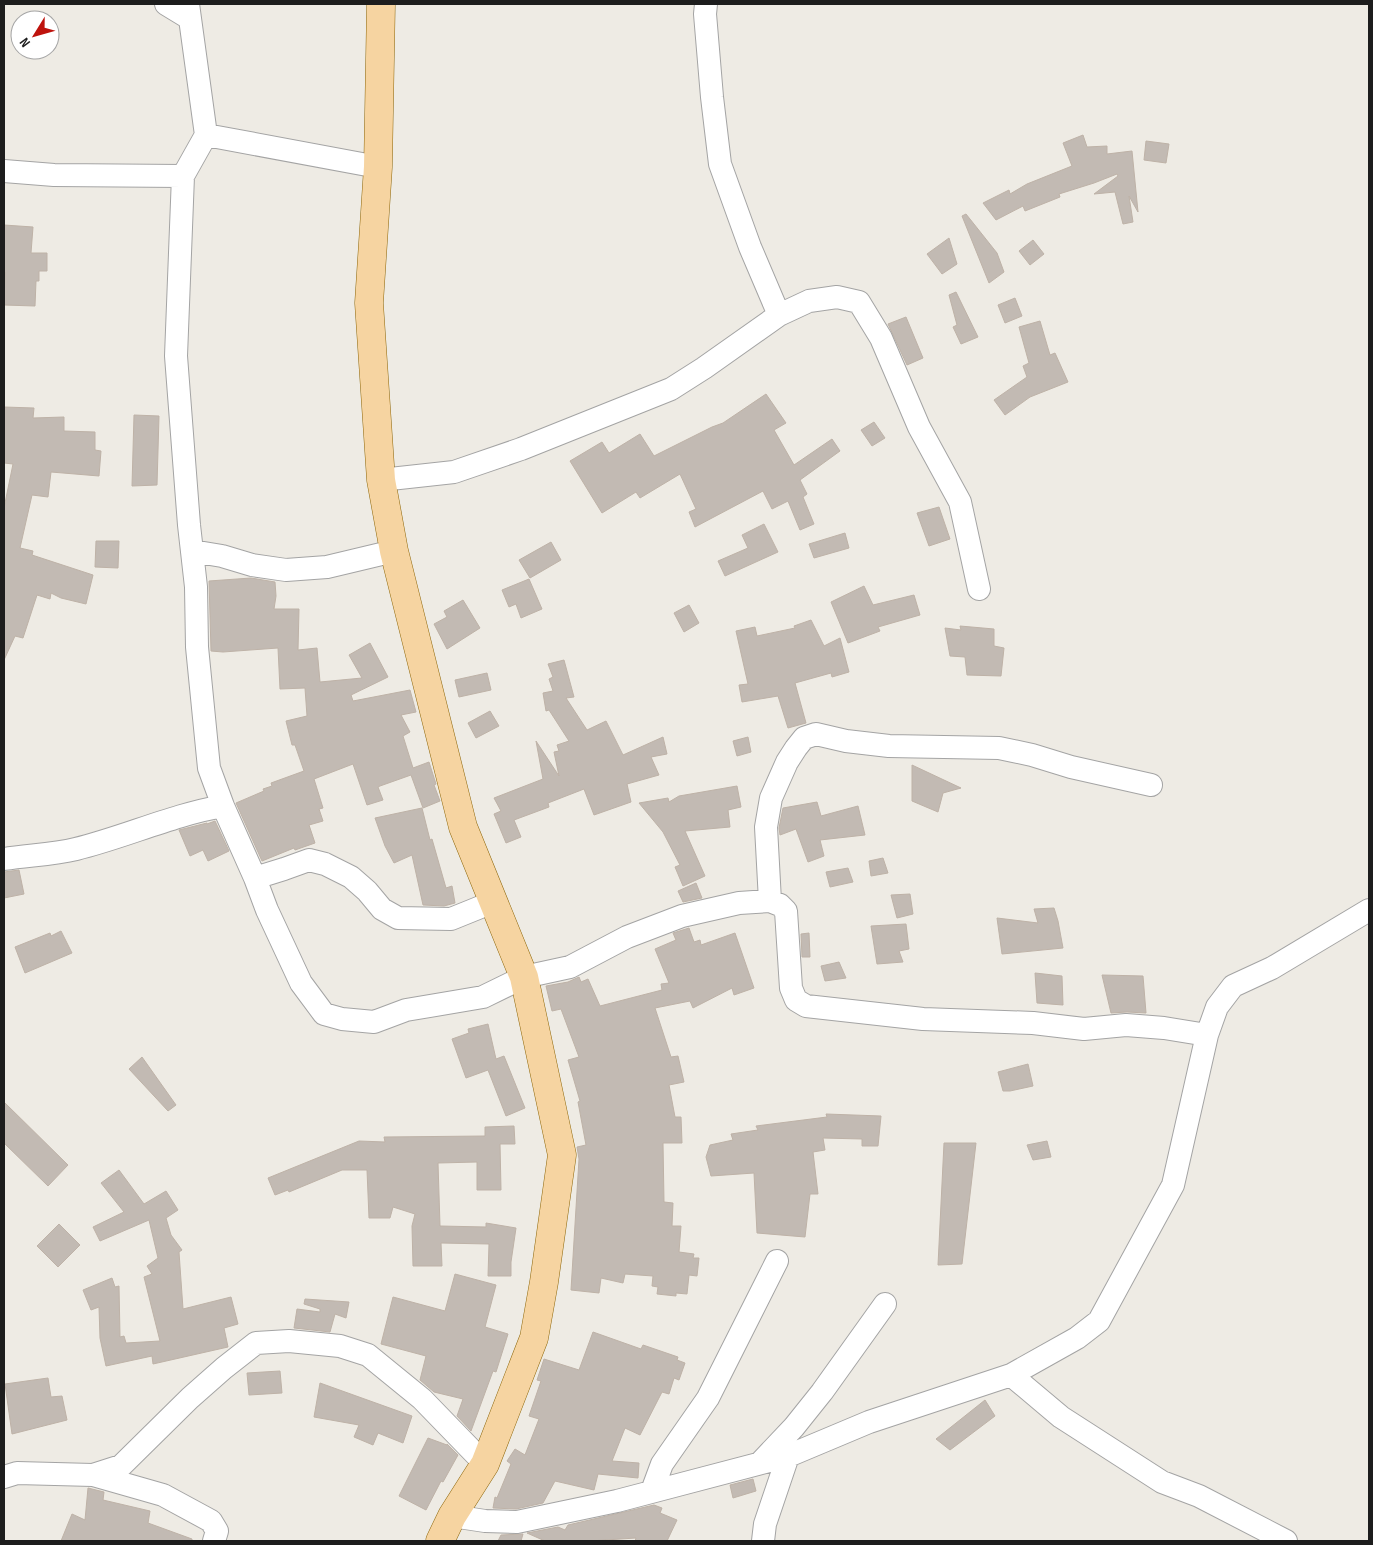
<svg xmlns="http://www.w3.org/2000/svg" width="1373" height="1545" font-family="'Sofia Sans Condensed',sans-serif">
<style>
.building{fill:#c2bab3;stroke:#beb2a7}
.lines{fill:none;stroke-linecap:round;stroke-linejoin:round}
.minor-casing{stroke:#a4a4a4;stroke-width:24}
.major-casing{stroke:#8d6609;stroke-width:29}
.minor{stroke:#fff;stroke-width:22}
.major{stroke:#f6d4a1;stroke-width:28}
</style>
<rect width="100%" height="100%" fill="#eeebe4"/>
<path class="building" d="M 1083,135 L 1087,147 L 1107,146 L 1107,154 L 1132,151 L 1138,212 L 1129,196 L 1133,222 L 1123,224 L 1115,192 L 1094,194 L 1118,176 L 1117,174 L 1094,183 L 1059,194 L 1060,197 L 1025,211 L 1023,206 L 996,220 L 983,203 L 1009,190 L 1010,194 L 1027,184 L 1072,166 L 1063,143 Z
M 1146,141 L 1169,144 L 1166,163 L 1144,160 Z
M 966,214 L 997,253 L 1004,272 L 989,283 L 962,216 Z
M 4,225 L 33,227 L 31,253 L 47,253 L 47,271 L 39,271 L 39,281 L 36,281 L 35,306 L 4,305 L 5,272 L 4,272 Z
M 949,238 L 957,264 L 942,274 L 927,254 Z
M 1033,240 L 1044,254 L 1030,265 L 1019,251 Z
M 956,292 L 978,337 L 961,344 L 953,327 L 957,325 L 949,295 Z
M 1015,298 L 1022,316 L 1005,323 L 998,305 Z
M 906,317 L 923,358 L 907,365 L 888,324 Z
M 1040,321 L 1050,355 L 1055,353 L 1068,382 L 1030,397 L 1005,415 L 994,400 L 1027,377 L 1023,366 L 1029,363 L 1019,327 Z
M 766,394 L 786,423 L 774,430 L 794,465 L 832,439 L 840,451 L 800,480 L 807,494 L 803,497 L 814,524 L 800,530 L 788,501 L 772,509 L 763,491 L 695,527 L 689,512 L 696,509 L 680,474 L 640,498 L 636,492 L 602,513 L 570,461 L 602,442 L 609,453 L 640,434 L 654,456 L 712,427 L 723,423 Z
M 4,407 L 34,408 L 33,418 L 64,417 L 64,431 L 95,432 L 95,450 L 101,451 L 99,476 L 51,472 L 48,497 L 32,495 L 20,548 L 33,551 L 32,555 L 93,575 L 86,604 L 61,598 L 51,593 L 50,599 L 37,595 L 23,638 L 15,636 L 4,660 L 4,508 L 13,464 L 4,463 Z
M 134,415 L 159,416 L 157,485 L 132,486 Z
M 874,422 L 885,438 L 872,446 L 861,430 Z
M 939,507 L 950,539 L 929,546 L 917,513 Z
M 764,524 L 778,552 L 725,576 L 718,561 L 748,548 L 742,535 Z
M 845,533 L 849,548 L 814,558 L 809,544 Z
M 96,541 L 119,541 L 118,568 L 95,567 Z
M 551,542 L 561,560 L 530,578 L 519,560 Z
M 251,578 L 275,582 L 276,596 L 274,609 L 299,609 L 298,650 L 317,648 L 320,682 L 362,678 L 349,655 L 370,643 L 388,677 L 351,695 L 353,701 L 410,690 L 416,712 L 401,715 L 410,732 L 403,736 L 413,768 L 429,762 L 436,784 L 434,785 L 440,801 L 423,808 L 411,775 L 380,786 L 378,787 L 383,800 L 367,805 L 353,764 L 314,779 L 323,808 L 319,809 L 323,821 L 309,825 L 315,843 L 295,850 L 294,848 L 262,861 L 236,803 L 264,791 L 263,789 L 272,786 L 271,783 L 304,771 L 295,745 L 292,745 L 286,721 L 307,716 L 305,688 L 280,689 L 278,648 L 223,652 L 211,651 L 209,581 Z
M 529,579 L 542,609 L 521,618 L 516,604 L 509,607 L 502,590 Z
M 864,586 L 873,605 L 914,595 L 920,615 L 878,627 L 880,631 L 848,643 L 831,602 Z
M 463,600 L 480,628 L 447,649 L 434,624 L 447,617 L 444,611 Z
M 689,605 L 699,623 L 684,632 L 674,613 Z
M 811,620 L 824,646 L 840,638 L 849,672 L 832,677 L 831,673 L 795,683 L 806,723 L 788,728 L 778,696 L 742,702 L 739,685 L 748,684 L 736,631 L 755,627 L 757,636 L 795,628 L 794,626 Z
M 960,626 L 994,629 L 994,646 L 1004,648 L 1001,676 L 967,675 L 965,657 L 950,656 L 945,628 L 961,630 Z
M 564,660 L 574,697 L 566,698 L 587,730 L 606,721 L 623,755 L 663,737 L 667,754 L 651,757 L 659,775 L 627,784 L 631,802 L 594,815 L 584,789 L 548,803 L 549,807 L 514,820 L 521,837 L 506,843 L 494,814 L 501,811 L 494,798 L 543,779 L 536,741 L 559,776 L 554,752 L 559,751 L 557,745 L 569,741 L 549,710 L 546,711 L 543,693 L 553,691 L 549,679 L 553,677 L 548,664 Z
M 487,673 L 491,690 L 459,697 L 455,680 Z
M 490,711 L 499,726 L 476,738 L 468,723 Z
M 748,737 L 751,752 L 737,756 L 733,741 Z
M 912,765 L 961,788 L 943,793 L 938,812 L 912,801 Z
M 737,786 L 741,807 L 728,810 L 730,827 L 685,831 L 705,876 L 683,886 L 675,867 L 680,865 L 663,832 L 639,803 L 668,798 L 669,802 L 679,796 Z
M 817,802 L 821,816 L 858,806 L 865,835 L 820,840 L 824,856 L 808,862 L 796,829 L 780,835 L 779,828 L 783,808 Z
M 422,808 L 430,840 L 432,839 L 446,888 L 452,886 L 455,903 L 444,906 L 423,905 L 412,855 L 394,863 L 385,846 L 375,818 Z
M 215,821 L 229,851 L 208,861 L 203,850 L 190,856 L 179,830 L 207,823 L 207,824 Z
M 883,858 L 888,873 L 871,876 L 869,861 Z
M 848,868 L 853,882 L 830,887 L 826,872 Z
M 19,870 L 24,894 L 4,898 L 4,872 Z
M 696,883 L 702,898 L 683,902 L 678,891 Z
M 910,894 L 913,914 L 897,918 L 891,895 Z
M 1054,908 L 1058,921 L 1063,948 L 1002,954 L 997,918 L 1038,923 L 1034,909 Z
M 906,924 L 909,949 L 899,951 L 903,962 L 877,964 L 871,926 Z
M 689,928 L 694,942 L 700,940 L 701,945 L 735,933 L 754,988 L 734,995 L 732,988 L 693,1008 L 690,1001 L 655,1008 L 671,1057 L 678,1056 L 684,1082 L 669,1085 L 675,1117 L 681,1117 L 682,1143 L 663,1143 L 664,1202 L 673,1203 L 672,1226 L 681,1226 L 679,1252 L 694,1254 L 693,1258 L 699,1258 L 697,1276 L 689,1275 L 687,1294 L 676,1293 L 676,1296 L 657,1294 L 658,1287 L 652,1286 L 653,1276 L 625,1274 L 623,1283 L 601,1278 L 599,1293 L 571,1290 L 579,1159 L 577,1147 L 586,1145 L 578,1102 L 580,1101 L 568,1060 L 579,1057 L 561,1009 L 552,1011 L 546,986 L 568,982 L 579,977 L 581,982 L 588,979 L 600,1006 L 662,990 L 661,984 L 669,983 L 655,949 L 676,940 L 673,933 Z
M 61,931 L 72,953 L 25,973 L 15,947 L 50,933 L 51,936 Z
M 809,933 L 810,957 L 802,957 L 801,934 Z
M 839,962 L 846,978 L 825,981 L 821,966 Z
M 1035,973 L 1062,976 L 1063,1005 L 1037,1003 Z
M 1102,975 L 1143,976 L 1146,1013 L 1127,1012 L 1111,1013 Z
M 488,1024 L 496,1059 L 504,1056 L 525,1108 L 506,1116 L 488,1070 L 466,1078 L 452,1039 L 469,1033 L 468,1029 Z
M 142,1057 L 176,1105 L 168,1111 L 129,1069 Z
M 1028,1064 L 1033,1086 L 1010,1091 L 1003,1091 L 998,1072 Z
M 4,1102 L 68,1165 L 48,1186 L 4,1143 Z
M 826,1114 L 881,1116 L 878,1146 L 862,1146 L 862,1139 L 823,1138 L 825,1150 L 813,1152 L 818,1194 L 810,1194 L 805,1237 L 757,1233 L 754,1173 L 711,1176 L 706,1157 L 710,1145 L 733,1140 L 731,1134 L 758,1130 L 756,1126 L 827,1117 Z
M 514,1126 L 515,1144 L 500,1144 L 501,1190 L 477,1190 L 477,1162 L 438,1163 L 440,1226 L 486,1227 L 486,1223 L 516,1228 L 511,1262 L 511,1276 L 488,1276 L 489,1244 L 441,1243 L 442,1266 L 413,1266 L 412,1226 L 415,1214 L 393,1207 L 390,1218 L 369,1218 L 367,1170 L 342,1170 L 289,1192 L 288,1190 L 275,1195 L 268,1178 L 359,1141 L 385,1142 L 384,1137 L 485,1136 L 485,1127 Z
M 1047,1141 L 1051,1157 L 1033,1160 L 1027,1145 Z
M 944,1143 L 976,1143 L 962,1264 L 938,1265 Z
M 119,1170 L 144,1204 L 166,1191 L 178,1210 L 166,1218 L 171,1235 L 182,1250 L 179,1252 L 183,1309 L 231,1297 L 238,1324 L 224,1328 L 228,1347 L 153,1364 L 152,1356 L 106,1366 L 100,1338 L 99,1307 L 91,1310 L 83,1290 L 112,1278 L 115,1287 L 119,1286 L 120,1337 L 124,1336 L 126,1343 L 160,1341 L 144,1277 L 152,1274 L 147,1266 L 158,1258 L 149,1220 L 100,1241 L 93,1227 L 124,1212 L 101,1183 Z
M 59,1224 L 80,1245 L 58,1267 L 37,1246 Z
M 455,1274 L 496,1285 L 485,1327 L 508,1334 L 496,1372 L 493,1371 L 471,1431 L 457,1416 L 463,1399 L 434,1392 L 420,1380 L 426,1356 L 381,1344 L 393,1297 L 445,1311 Z
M 305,1299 L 349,1302 L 346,1318 L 335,1314 L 330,1332 L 294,1328 L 297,1309 L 320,1312 L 320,1309 L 304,1304 Z
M 593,1332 L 641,1349 L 643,1345 L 678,1357 L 677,1360 L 685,1363 L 679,1380 L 674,1378 L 669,1394 L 662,1392 L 640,1435 L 625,1428 L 612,1461 L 639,1463 L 638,1478 L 598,1474 L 594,1490 L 555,1481 L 543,1503 L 516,1509 L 493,1508 L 495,1497 L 497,1498 L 511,1464 L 507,1461 L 515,1449 L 525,1455 L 539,1419 L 529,1416 L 541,1381 L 537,1380 L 544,1359 L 579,1370 Z
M 280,1371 L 282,1393 L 249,1395 L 247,1373 Z
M 48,1378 L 51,1397 L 62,1396 L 67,1420 L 12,1434 L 5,1384 Z
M 320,1383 L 412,1416 L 403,1443 L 378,1433 L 373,1445 L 354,1437 L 359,1425 L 314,1417 Z
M 985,1400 L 995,1416 L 950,1450 L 936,1439 Z
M 428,1438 L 447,1445 L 447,1444 L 458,1455 L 443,1482 L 441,1481 L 426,1510 L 399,1496 Z
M 753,1479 L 756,1491 L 733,1498 L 730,1485 Z
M 88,1488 L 104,1492 L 103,1500 L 150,1511 L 148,1523 L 192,1539 L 192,1541 L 61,1541 L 72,1514 L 85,1520 Z
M 654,1505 L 662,1508 L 660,1513 L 677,1520 L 667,1541 L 635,1541 L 636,1538 L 590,1541 L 545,1541 L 527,1533 L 558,1527 L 565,1530 L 568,1525 Z
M 523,1534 L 521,1541 L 498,1541 L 501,1535 Z"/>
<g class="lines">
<g class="minor-casing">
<path id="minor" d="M 166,4 L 189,18
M 188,4 L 206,135 L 183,176 L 176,356 L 189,525 L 196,587 L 197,647 L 209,768 L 223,806 L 255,878 L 267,910 L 301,983 L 324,1014 L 342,1019 L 374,1022 L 406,1010 L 483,997 L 524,977 L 570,967 L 627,937 L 682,916 L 739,903 L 770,901 L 780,905 L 786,911 L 791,988 L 796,1000 L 806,1006 L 923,1019 L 1033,1023 L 1084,1029 L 1126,1025 L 1164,1028 L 1207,1035
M 706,4 L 705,14 L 712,97 L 720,164 L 750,247 L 779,315
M 206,135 L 378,167
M 4,171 L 54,175 L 183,176
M 381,480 L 454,472 L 521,449 L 671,389 L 704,368 L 779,315 L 809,301 L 837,297 L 859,302 L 881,338 L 919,427 L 960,502 L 979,589
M 192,551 L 222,556 L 252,565 L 286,570 L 327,567 L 394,551
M 4,859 C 28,855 52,855 76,849 C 125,837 172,815 223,806
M 255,878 L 284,869 L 309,860 L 325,864 L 351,877 L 367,891 L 382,909 L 398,918 L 451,919 L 493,902
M 770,901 L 766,827 L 771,798 L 787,762 L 796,748 L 804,738 L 816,734 L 846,741 L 889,746 L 999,748 L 1032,755 L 1071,767 L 1151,785
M 1011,1375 L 1061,1417 L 1162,1482 L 1199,1496 L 1286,1541
M 760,1463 L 794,1427 L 822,1392 L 885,1304
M 93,1475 L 163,1495 L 211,1521 L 217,1531 L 214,1541
M 4,1477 L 17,1473 L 93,1475 L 121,1466 L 190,1398 L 224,1368 L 256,1343 L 289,1341 L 340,1346 L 368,1355 L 422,1399 L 485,1464
M 652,1491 L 662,1464 L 708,1398 L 777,1261
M 452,1516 L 485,1521 L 517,1522 L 617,1501 L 788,1456 L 869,1422 L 1011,1375 L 1077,1338 L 1099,1321 L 1173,1185 L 1207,1035 L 1217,1007 L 1233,986 L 1272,968 L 1369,910
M 763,1541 L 765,1524 L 788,1456"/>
</g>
<g class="major-casing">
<path id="major" d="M 381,4 L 378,167 L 369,303 L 381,480 L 394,551 L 463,827 L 524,977 L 562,1155 L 544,1282 L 534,1338 L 485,1464 L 452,1516 L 440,1541"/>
</g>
<use href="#minor" class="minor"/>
<use href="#major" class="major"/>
</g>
<rect width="1373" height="1545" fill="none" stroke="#1d1d1d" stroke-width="10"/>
<g transform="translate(35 35) rotate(233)"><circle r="24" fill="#ffffff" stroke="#a5a5a5"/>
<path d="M0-4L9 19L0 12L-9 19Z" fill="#be130d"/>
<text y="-8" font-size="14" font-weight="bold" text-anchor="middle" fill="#1d1d1d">N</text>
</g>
</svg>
